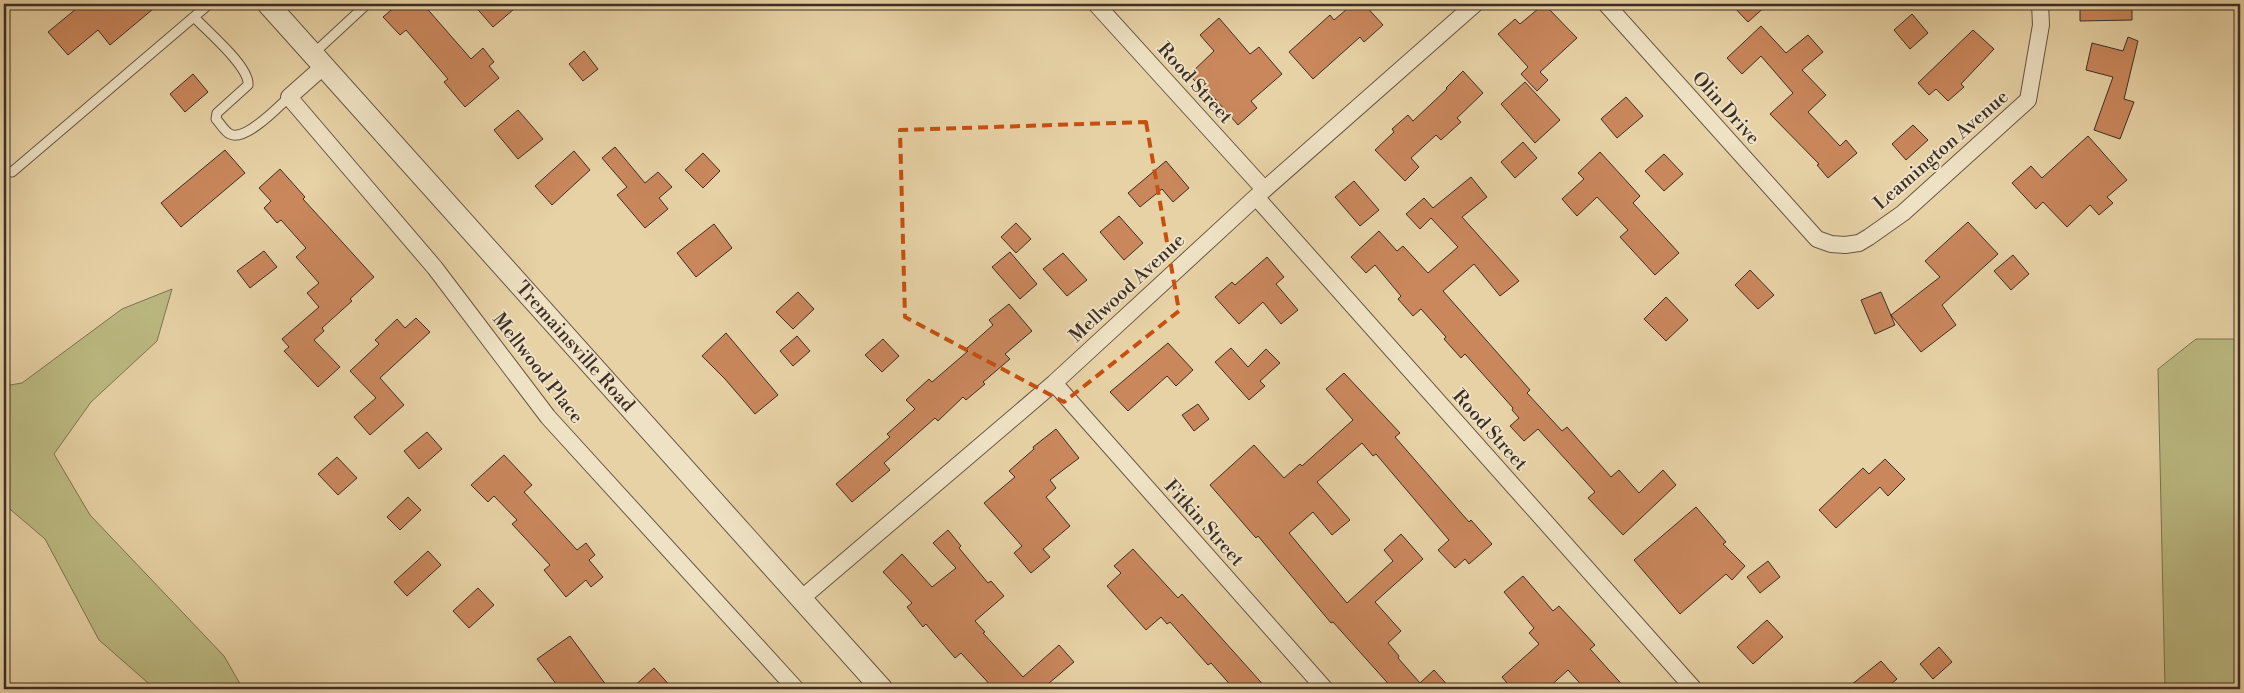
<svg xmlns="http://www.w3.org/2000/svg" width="2244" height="693" font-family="'Libre Bodoni',serif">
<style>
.green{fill:#bcba82;stroke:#7c7454}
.building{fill:#ca875c;stroke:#3c2e27}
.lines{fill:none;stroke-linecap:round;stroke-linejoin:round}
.service-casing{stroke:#675746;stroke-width:11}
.minor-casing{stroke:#675746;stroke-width:18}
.tertiary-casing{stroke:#675746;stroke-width:23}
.service{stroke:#efe2c4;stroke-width:9}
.minor{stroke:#efe2c4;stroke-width:16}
.tertiary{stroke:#efe2c4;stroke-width:21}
.marked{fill:none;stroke:#c65011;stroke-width:4;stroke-dasharray:10 6;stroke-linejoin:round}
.labels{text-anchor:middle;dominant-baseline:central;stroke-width:4;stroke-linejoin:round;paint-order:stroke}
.street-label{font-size:19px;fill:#3c2e27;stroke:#efe2c4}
</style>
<rect width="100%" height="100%" fill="#e7d2a5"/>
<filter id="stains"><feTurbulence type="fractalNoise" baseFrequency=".004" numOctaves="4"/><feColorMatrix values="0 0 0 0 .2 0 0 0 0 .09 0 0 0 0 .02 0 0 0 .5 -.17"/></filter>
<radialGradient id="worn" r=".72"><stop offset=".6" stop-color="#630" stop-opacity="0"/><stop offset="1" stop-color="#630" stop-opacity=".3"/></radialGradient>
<path class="green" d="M 172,289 L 157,341 L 91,402 L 54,454 L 90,515 L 224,656 L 243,689 L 155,689 L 99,640 L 45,539 L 4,504 L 4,386 L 22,383 L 122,309 Z
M 2196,339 L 2240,339 L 2240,689 L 2165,689 L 2158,369 Z"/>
<path class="building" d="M 82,4 L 159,4 L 110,45 L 98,30 L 68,55 L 48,32 Z
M 398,4 L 423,4 L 471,59 L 483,48 L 494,62 L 489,66 L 499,78 L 465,107 L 444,82 L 448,79 L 406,30 L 400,35 L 383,17 Z
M 473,4 L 520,4 L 493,27 Z
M 1353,4 L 1364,4 L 1383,25 L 1364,42 L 1360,37 L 1313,79 L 1289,52 L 1330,15 L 1334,20 Z
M 1544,4 L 1577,38 L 1540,72 L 1548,80 L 1537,91 L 1521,74 L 1528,67 L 1498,34 L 1515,19 L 1520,24 Z
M 1731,4 L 1768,4 L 1748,22 Z
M 2080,4 L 2132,4 L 2132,20 L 2080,21 Z
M 1912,14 L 1928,33 L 1910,49 L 1894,30 Z
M 1219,18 L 1250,54 L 1259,47 L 1282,74 L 1251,101 L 1257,108 L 1238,125 L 1209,92 L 1207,93 L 1189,75 L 1214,51 L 1200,35 Z
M 1761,26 L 1786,53 L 1808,35 L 1823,52 L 1802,70 L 1826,95 L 1808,112 L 1840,146 L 1846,140 L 1857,153 L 1828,178 L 1817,165 L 1819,164 L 1770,114 L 1793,93 L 1761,56 L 1742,74 L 1727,58 Z
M 1973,30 L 1994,49 L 1961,84 L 1964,87 L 1948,101 L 1936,89 L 1929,95 L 1918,83 Z
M 2128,37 L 2138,41 L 2124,99 L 2134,102 L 2120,139 L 2094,130 L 2113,77 L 2086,70 L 2092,43 L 2123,51 Z
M 584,51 L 598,69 L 583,81 L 569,64 Z
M 1463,71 L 1483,93 L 1457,118 L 1461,122 L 1441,140 L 1436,135 L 1411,158 L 1419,167 L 1405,181 L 1375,150 L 1394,132 L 1392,129 L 1408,115 L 1413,121 L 1447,89 L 1446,88 Z
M 193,74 L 208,92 L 185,112 L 170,94 Z
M 1525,82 L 1560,120 L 1535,143 L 1501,104 Z
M 1626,97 L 1643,116 L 1617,138 L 1601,119 Z
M 518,110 L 543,139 L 518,159 L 494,130 Z
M 1913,125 L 1928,140 L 1906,160 L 1892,144 Z
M 2088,136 L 2127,180 L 2107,197 L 2113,203 L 2099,215 L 2090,205 L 2067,227 L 2043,202 L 2036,209 L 2012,183 L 2031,166 L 2042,178 Z
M 1523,142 L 1537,158 L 1515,178 L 1501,162 Z
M 615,147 L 645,183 L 658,172 L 672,187 L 659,198 L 668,209 L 645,228 L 617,195 L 627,187 L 602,158 Z
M 225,150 L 245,173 L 181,227 L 161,203 Z
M 574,151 L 590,170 L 552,205 L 535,186 Z
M 1600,152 L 1640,196 L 1633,203 L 1679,253 L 1655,275 L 1620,237 L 1628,230 L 1597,197 L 1577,216 L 1562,199 L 1584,179 L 1578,173 Z
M 703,153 L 720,171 L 703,188 L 685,170 Z
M 1664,154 L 1683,174 L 1664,191 L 1645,171 Z
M 1166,161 L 1189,188 L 1173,202 L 1162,189 L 1140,207 L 1128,193 Z
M 280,169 L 305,197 L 303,199 L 374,277 L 350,299 L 352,301 L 322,328 L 324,331 L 314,340 L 340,367 L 318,387 L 284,351 L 289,347 L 282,339 L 319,307 L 307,293 L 319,283 L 296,257 L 306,248 L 281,220 L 277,223 L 264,208 L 271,201 L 259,188 Z
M 1471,177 L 1487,197 L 1462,217 L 1519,281 L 1500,296 L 1474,264 L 1443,291 L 1530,390 L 1527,393 L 1562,431 L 1567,427 L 1611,477 L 1619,470 L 1639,493 L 1663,470 L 1676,485 L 1623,535 L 1588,498 L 1595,492 L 1538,429 L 1524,441 L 1510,426 L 1519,418 L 1512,410 L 1513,408 L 1465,354 L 1461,358 L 1444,339 L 1446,337 L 1421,309 L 1413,316 L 1398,299 L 1401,296 L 1375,265 L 1366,273 L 1351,257 L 1379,231 L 1397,251 L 1403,246 L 1428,273 L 1458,247 L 1431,218 L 1420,229 L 1406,214 L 1424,198 L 1433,208 Z
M 1354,181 L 1379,210 L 1360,226 L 1335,197 Z
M 1119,216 L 1143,243 L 1124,260 L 1100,232 Z
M 1968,222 L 1998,254 L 1942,305 L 1956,325 L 1921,352 L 1891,315 L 1940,277 L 1925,261 Z
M 1016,223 L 1031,239 L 1016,253 L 1001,237 Z
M 714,224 L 732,248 L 696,277 L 677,253 Z
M 264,251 L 277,267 L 250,288 L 237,271 Z
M 1010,252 L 1037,284 L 1020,299 L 992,267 Z
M 1063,253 L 1087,280 L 1067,296 L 1043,269 Z
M 2013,255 L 2029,274 L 2011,290 L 1994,271 Z
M 1267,257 L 1284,277 L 1276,284 L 1298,310 L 1281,324 L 1263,302 L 1239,324 L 1215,297 L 1232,282 L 1235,285 Z
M 1750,270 L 1774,295 L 1758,309 L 1735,285 Z
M 798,292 L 814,309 L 793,329 L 776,312 Z
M 1881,292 L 1895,325 L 1875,334 L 1861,300 Z
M 1666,297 L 1688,320 L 1666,341 L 1644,319 Z
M 1009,304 L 1032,331 L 1005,354 L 1010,359 L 983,382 L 985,384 L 966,400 L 963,397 L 938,421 L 935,418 L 884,463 L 890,470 L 852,502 L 836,484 L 890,437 L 887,434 L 915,409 L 906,400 L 929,379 L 932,382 L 968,351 L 966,349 L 993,325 L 989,320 Z
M 416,318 L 430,332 L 380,378 L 404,405 L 370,435 L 354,417 L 376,398 L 350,371 L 379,344 L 375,340 L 397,319 L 405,328 Z
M 726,333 L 778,395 L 755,414 L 725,379 L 702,356 Z
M 797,336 L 810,351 L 793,366 L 780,351 Z
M 883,339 L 899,356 L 882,372 L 865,355 Z
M 1168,343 L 1193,370 L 1176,386 L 1167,376 L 1128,411 L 1110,392 Z
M 1231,348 L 1248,367 L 1266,349 L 1280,363 L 1260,381 L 1265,386 L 1249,400 L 1215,362 Z
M 1344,373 L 1400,433 L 1395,437 L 1469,522 L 1471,520 L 1492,544 L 1469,564 L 1465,559 L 1455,568 L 1438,550 L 1449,540 L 1376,454 L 1373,456 L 1362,443 L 1317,482 L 1350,520 L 1332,535 L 1313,512 L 1289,533 L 1347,603 L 1393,561 L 1384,550 L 1401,534 L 1423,559 L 1375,602 L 1401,631 L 1388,643 L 1399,656 L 1398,658 L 1420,683 L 1434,670 L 1451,689 L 1393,689 L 1333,622 L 1331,623 L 1258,536 L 1256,538 L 1210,485 L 1254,445 L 1284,478 L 1300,464 L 1302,466 L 1353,420 L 1326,389 Z
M 1198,404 L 1209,419 L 1194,431 L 1182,415 Z
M 1056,429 L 1079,458 L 1050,480 L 1056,488 L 1046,497 L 1070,526 L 1043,549 L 1050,557 L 1031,573 L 1014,553 L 1022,546 L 984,503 L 1015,477 L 1009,471 L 1034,449 L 1033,447 Z
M 427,432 L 442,449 L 419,469 L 404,451 Z
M 504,455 L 532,485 L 524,492 L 577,550 L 586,543 L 595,555 L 589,560 L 603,577 L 591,587 L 586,580 L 566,597 L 544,570 L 550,565 L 512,524 L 517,520 L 494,496 L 488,502 L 471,485 Z
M 337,457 L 357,478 L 338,495 L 318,474 Z
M 1885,459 L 1905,479 L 1888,496 L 1880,487 L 1836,528 L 1819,510 L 1863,468 L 1869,474 Z
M 408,497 L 421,510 L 400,530 L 387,517 Z
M 1696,507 L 1726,542 L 1723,544 L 1745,566 L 1732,580 L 1726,574 L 1680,614 L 1634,560 Z
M 948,530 L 961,546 L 959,548 L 988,583 L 991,581 L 1004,596 L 975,621 L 985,632 L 983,633 L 1023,677 L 1059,645 L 1074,662 L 1042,689 L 994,689 L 961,653 L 955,658 L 926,624 L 923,627 L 907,607 L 912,603 L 883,572 L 902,554 L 932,587 L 956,568 L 933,543 Z
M 1133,549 L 1178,598 L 1182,594 L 1267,689 L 1234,689 L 1211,663 L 1208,665 L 1170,622 L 1167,624 L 1161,617 L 1146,630 L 1107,586 L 1121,573 L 1114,566 Z
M 428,551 L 441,565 L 407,596 L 394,582 Z
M 1768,561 L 1780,577 L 1760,593 L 1747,577 Z
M 1523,576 L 1553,611 L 1559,606 L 1595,645 L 1590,649 L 1626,689 L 1585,689 L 1568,670 L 1547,689 L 1512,689 L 1502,677 L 1539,644 L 1529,633 L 1534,628 L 1504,592 Z
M 478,588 L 494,605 L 469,628 L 453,611 Z
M 1767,620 L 1783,637 L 1753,664 L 1737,647 Z
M 570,636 L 609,689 L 560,689 L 537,659 Z
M 1939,647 L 1952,662 L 1933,679 L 1920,664 Z
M 1881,661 L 1897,679 L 1885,689 L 1846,689 Z
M 654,668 L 673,689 L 631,689 Z"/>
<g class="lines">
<g class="service-casing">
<path id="service" d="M 194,17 C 207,31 250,67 248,85 L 217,113 L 216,119 C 220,123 225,132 230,134 C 245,142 278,107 289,97
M 313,54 L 367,4
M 12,172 L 209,4"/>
</g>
<g class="minor-casing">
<path id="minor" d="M 1096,4 L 1264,189
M 1606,4 L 1817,239 L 1831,244 L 1845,245 L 1859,243 L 1869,237 L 1903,213 L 2028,100 L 2041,25 L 2040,4
M 324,66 L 289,97 L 435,268 L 548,417 L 796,689
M 1256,197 L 1694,689
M 1054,383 L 1325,689
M 802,598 L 1054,383 L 1256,197 L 1475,4"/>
</g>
<g class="tertiary-casing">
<g id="tertiary">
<path id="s1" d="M 268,4 L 882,689"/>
</g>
</g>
<use href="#service" class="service"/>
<use href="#minor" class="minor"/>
<use href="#tertiary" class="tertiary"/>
</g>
<path class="marked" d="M 1146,122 L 1179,311 L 1064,402 L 905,317 L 900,130 Z"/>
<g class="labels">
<g class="street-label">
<text transform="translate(1195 83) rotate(48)">Rood Street</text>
<text transform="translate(1726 108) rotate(48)">Olin Drive</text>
<text transform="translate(1941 150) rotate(-41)">Leamington Avenue</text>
<text transform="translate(1127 288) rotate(-43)">Mellwood Avenue</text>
<text stroke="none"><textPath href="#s1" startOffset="460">Tremainsville Road</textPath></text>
<text transform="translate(538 368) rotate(52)">Mellwood Place</text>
<text transform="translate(1490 430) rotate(48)">Rood Street</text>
<text transform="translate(1204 523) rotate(48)">Fitkin Street</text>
</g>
</g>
<rect width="2244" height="693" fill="none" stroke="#e7d2a5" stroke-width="20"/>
<rect x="5" y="5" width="2234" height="683" fill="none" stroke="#3c2e27" stroke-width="2.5"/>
<rect x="10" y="10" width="2224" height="673" fill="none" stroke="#3c2e27"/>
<rect width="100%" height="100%" filter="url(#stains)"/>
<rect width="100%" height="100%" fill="url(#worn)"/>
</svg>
